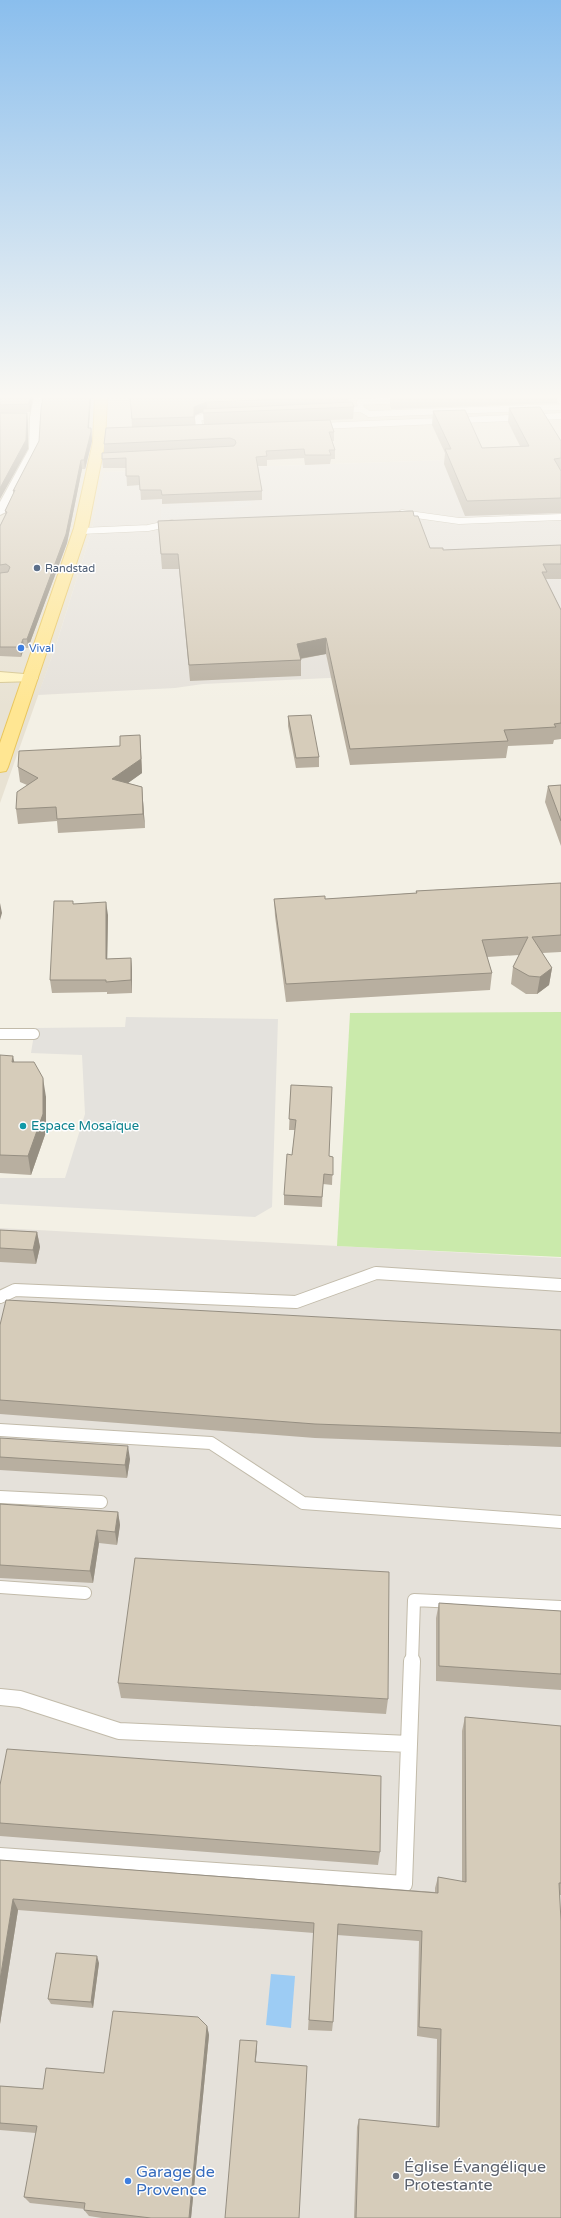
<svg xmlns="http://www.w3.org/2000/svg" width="561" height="2218" font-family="'Varela Round',sans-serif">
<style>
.residential{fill:#e8e2d3}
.industrial{fill:#e5e1da}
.green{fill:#caeaab}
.parking{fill:#e4e2dd}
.water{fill:#9dccf4}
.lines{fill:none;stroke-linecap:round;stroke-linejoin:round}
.service-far3-casing{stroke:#c2bbaa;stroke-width:7}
.service-far2-casing{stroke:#c2bbaa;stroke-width:12}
.service-far1-casing{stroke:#c2bbaa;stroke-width:14}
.service-casing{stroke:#c2bbaa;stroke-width:18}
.minor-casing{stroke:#c2bbaa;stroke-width:2}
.secondary-casing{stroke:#d6c792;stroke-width:2}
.primary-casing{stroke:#e9c65d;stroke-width:2}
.service-far3{stroke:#fff;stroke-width:6}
.service-far2{stroke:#fff;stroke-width:10}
.service-far1{stroke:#fff;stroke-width:12}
.service{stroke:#fff;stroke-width:16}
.minor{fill:#fff;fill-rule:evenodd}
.secondary{fill:#fff4c3;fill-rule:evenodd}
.primary{fill:#ffe692;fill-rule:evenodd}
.wall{fill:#b8afa0;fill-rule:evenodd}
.shaded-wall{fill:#968f82}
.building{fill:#d6ccba;stroke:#968f82}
.service-dot{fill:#5c6f8a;stroke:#fff;stroke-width:1.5}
.shop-dot{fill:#3f7fe0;stroke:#fff;stroke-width:1.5}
.culture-dot{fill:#0f9aa8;stroke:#fff;stroke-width:1.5}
.worship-dot{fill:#6b7280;stroke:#fff;stroke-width:1.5}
.labels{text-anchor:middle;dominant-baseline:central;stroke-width:3;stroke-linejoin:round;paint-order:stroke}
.far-service-label{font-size:11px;fill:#4e5e75;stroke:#fff;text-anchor:start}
.far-shop-label{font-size:11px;fill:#366cbe;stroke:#fff;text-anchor:start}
.culture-label{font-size:13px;fill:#0d838f;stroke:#fff;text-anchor:start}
.near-worship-label{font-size:16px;fill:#5b616d;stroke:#fff;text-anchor:start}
.near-shop-label{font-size:16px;fill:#366cbe;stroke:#fff;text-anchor:start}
</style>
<rect width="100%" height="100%" fill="#f3f0e5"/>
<path class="residential" d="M 0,397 L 561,397 L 561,456 L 105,472 L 91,533 L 56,645 L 0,803 Z"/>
<path class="industrial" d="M 561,456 L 561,667 L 203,684 L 175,688 L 38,695 L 56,645 L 91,533 L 104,472 Z
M 0,1228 L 561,1258 L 561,2218 L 0,2218 Z"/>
<path class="green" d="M 561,1012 L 561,1257 L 337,1246 L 350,1013 Z"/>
<path class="parking" d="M 234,501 L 251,501 L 252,505 L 234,510 L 234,514 L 176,517 L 161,520 L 161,507 L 170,507 L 170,504 L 192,503 L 192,507 L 234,505 Z
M 126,1017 L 278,1019 L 272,1207 L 255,1217 L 0,1204 L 0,1178 L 65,1178 L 85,1114 L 82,1055 L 31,1053 L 35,1028 L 125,1027 Z"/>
<path class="water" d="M 271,1974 L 295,1976 L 291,2028 L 266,2025 Z"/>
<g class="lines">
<g class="service-far3-casing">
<path id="service-far3" d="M 558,397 L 561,401
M 341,410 L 361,409
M 366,412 L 361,409 L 360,402 L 403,400
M 369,414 L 561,407
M 320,426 L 561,416
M 200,430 L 198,418 L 215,415
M 402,513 L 459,521 L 561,517
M 81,531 L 148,528 L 172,523"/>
</g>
<g class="service-far2-casing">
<path id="service-far2" d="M 0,1034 L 34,1034"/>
</g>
<g class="service-far1-casing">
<path id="service-far1" d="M 0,1297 L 15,1290 L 296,1302 L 376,1273 L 561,1285
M 0,1430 L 211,1443 L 303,1503 L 561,1522
M 0,1497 L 101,1502
M 0,1587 L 85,1593
M 412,1662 L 414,1600 L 561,1607"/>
</g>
<g class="service-casing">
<path id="service" d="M 0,1697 L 20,1699 L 119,1731 L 409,1744 L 412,1661
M 0,1856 L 404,1884 L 409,1744"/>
</g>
<g class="minor-casing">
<path id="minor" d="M 34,397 L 44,397 L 40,417 L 39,449 L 6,512 L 0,515 L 0,502 L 29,449 L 30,417 Z"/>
</g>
<g class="secondary-casing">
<path id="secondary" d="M 0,672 L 36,675 L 38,678 L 36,681 L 0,682 Z"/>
</g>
<g class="primary-casing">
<path id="primary" d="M 95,397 L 107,397 L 105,442 L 88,528 L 8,767 L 6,771 L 0,772 L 0,743 L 74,528 L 93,442 Z"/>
</g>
<use href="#service-far3" class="service-far3"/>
<use href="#service-far2" class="service-far2"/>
<use href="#service-far1" class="service-far1"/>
<use href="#service" class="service"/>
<use href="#minor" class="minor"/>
<use href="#secondary" class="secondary"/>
<use href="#primary" class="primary"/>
</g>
<path class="wall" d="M 0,397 L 33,397 L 30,412 L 0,413 Z
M 43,397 L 91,397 L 89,428 L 91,428 L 92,441 L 85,469 L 82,469 L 67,543 L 28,648 L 24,648 L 21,657 L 0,656 L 0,526 L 5,515 L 5,511 L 13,494 L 13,491 L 39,441 Z
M 130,397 L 349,397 L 349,402 L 354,407 L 353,419 L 330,420 L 334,432 L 334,441 L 332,441 L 335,450 L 335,459 L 331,459 L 330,464 L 305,465 L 304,458 L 267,460 L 267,466 L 258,466 L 262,491 L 262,500 L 162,504 L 162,499 L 141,500 L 140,485 L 127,486 L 126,468 L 103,468 L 102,459 L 104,453 L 104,444 L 132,427 ZM 203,412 L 204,425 L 195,425 L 195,415 Z
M 390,397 L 557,397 L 557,403 L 391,409 L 390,405 Z
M 509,408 L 561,441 L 561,513 L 465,516 L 444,464 L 445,453 L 432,425 L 433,411 L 482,448 L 520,446 L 508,422 Z
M 414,516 L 430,548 L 443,550 L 561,545 L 561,579 L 546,579 L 561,610 L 561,739 L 554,740 L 553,744 L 508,746 L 506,758 L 350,765 L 326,654 L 301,659 L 301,676 L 190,681 L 179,569 L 162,569 L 158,521 Z
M 288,716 L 319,757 L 319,767 L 296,768 L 288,726 Z
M 141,749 L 142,773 L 128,783 L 142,787 L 145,828 L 58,833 L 57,821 L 18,824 L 16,809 L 27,785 L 20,782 L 18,767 Z
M 561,785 L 561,846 L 545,802 L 548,786 Z
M 561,883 L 561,952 L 542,953 L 552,968 L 549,985 L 537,994 L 526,994 L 511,984 L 513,967 L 519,955 L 487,957 L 492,973 L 490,990 L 286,1002 L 275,916 L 274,899 L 325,899 L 416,893 L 416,891 Z
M 73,904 L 108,915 L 107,959 L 131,958 L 132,970 L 132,993 L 107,994 L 107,992 L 52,993 L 50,980 Z
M 0,1055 L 14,1062 L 46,1097 L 46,1132 L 31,1175 L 0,1173 Z
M 291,1085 L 329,1156 L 333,1157 L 332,1185 L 323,1184 L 322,1207 L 284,1205 L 284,1195 L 292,1155 L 295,1130 L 289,1130 Z
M 0,1230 L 37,1232 L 40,1247 L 36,1264 L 0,1262 Z
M 0,1325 L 561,1330 L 561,1447 L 315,1438 L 0,1414 Z
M 0,1438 L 130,1459 L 127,1478 L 0,1470 Z
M 0,1504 L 118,1512 L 120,1525 L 117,1545 L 99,1543 L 93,1583 L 0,1578 Z
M 439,1603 L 561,1611 L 561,1690 L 436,1681 L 436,1618 Z
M 118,1683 L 388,1699 L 386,1714 L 121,1698 Z
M 465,1717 L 561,1726 L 561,1895 L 560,1895 L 561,2218 L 354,2218 L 357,2127 L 359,2119 L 436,2127 L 437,2039 L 417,2036 L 419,1941 L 337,1935 L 333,2022 L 332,2031 L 308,2030 L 314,1933 L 18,1910 L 0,2024 L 0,1860 L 435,1892 L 435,1888 L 438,1877 L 462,1882 L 462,1731 Z
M 0,1785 L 380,1852 L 378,1865 L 0,1836 Z
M 99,1963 L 93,2008 L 51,2004 L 48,1999 Z
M 207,2026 L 209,2035 L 191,2218 L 102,2218 L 89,2216 L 84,2210 L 85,2209 L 30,2203 L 24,2197 L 36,2133 L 0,2130 L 0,2086 L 43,2089 L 104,2073 Z"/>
<path class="shaded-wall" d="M 30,397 L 33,397 L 30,412 L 29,404 Z
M 90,397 L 91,397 L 88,437 L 88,428 Z
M 207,402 L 207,410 L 203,409 L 203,412 L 195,415 L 195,425 L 194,407 Z
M 27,413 L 28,422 L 28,449 L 0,499 L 0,488 Z
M 91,428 L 92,441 L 85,469 L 84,460 Z
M 81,460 L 82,469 L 67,543 L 28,648 L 27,639 Z
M 326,638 L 326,654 L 297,659 L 297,644 Z
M 23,639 L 24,648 L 21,657 L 20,647 Z
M 140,735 L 142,773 L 114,793 L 112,779 Z
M 142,787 L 143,801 L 145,828 L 143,814 Z
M 106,902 L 108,915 L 107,972 L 106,959 Z
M 0,903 L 2,913 L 0,920 Z
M 131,958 L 132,970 L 132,993 L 131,980 Z
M 552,968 L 549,985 L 537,994 L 540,977 Z
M 13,1056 L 17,1075 L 12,1062 Z
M 43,1078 L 46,1097 L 46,1132 L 31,1175 L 28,1156 Z
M 37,1232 L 40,1247 L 36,1264 L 33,1250 Z
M 128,1446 L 130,1459 L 127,1478 L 125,1465 Z
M 118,1512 L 120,1525 L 117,1545 L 115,1532 Z
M 97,1530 L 99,1543 L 93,1583 L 90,1571 Z
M 13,1899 L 18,1910 L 0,2024 L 0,1980 Z
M 97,1956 L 99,1963 L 93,2008 L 91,2002 Z
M 207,2026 L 209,2035 L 191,2218 L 189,2218 Z
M 257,2041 L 257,2049 L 255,2069 L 255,2062 Z"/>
<path class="building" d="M 0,397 L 30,397 L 29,404 L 0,405 Z
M 43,397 L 90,397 L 88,428 L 91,428 L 91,432 L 84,460 L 81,460 L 66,534 L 27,639 L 23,639 L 20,647 L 0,647 L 0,573 L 8,572 L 10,567 L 6,564 L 0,565 L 0,526 L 7,512 L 5,511 L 15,490 L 13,491 L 39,441 L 41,409 Z
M 130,397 L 343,397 L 207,402 L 194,407 L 194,417 L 132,419 Z
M 352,402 L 354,407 L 203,413 L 203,409 Z
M 540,407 L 561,441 L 561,458 L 554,459 L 561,471 L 561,498 L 467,501 L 445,449 L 451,449 L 433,411 L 465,410 L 482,448 L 529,446 L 509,408 Z
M 0,413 L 27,413 L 26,440 L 0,488 Z
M 330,420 L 334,432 L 329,432 L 335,450 L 329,450 L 331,455 L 305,455 L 304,449 L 266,451 L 267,456 L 256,457 L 262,491 L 162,495 L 161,490 L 140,490 L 139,476 L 126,476 L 126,458 L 102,459 L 102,453 L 234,446 L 236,443 L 235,440 L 230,438 L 104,444 L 106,428 Z
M 413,511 L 414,516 L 418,516 L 430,548 L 443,548 L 443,550 L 561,545 L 561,564 L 543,564 L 547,572 L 542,572 L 561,610 L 561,723 L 554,724 L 556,727 L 504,730 L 508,741 L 350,749 L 326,638 L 297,644 L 301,660 L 189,665 L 178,554 L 161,554 L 158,521 Z
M 311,715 L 319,757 L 296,758 L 288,716 Z
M 140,735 L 141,759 L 112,779 L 142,787 L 143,814 L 57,819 L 56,807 L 16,809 L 17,792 L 38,778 L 18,767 L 19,751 L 120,746 L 120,736 Z
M 561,785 L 561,821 L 548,786 Z
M 561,883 L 561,935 L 532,937 L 552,968 L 540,977 L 529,976 L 513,967 L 528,937 L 482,940 L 492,973 L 286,984 L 274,899 L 325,896 L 325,899 L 417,893 L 416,891 Z
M 54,901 L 73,901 L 73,904 L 106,902 L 106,959 L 131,958 L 131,980 L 106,982 L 106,980 L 50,980 Z
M 0,1055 L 13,1056 L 12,1062 L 34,1062 L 43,1078 L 43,1114 L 28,1156 L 0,1155 Z
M 291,1085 L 332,1087 L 329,1156 L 333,1157 L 333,1175 L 324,1174 L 322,1197 L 284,1195 L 287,1154 L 292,1155 L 296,1120 L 289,1119 Z
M 0,1230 L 37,1232 L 33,1250 L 0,1248 Z
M 6,1300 L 561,1330 L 561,1433 L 315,1424 L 0,1400 L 0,1325 Z
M 0,1438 L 128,1446 L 125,1465 L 0,1457 Z
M 0,1504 L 118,1512 L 115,1532 L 97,1530 L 90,1571 L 0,1565 Z
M 135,1558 L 389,1572 L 388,1699 L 118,1683 Z
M 439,1603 L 561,1611 L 561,1674 L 439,1666 Z
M 465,1717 L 561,1726 L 561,1883 L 559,1883 L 561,1921 L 561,2218 L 356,2218 L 359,2119 L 439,2127 L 441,2029 L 419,2027 L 422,1931 L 338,1924 L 333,2022 L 309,2020 L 314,1923 L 13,1899 L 0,1980 L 0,1860 L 438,1893 L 438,1877 L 466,1882 Z
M 7,1749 L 381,1776 L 380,1852 L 0,1823 L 0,1785 Z
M 56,1953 L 97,1956 L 91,2002 L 48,1999 Z
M 113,2011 L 198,2017 L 207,2026 L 189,2218 L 151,2218 L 84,2210 L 85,2203 L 24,2197 L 37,2126 L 0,2123 L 0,2086 L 43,2089 L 46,2068 L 104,2073 Z
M 240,2040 L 257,2041 L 255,2062 L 307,2066 L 299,2218 L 225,2218 Z"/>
<linearGradient id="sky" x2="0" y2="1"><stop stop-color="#8abeed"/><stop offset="0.56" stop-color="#faf8f3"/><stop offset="1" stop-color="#faf8f3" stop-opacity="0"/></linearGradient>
<rect width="561" height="708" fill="url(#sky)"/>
<circle class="service-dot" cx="37" cy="568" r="4"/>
<g class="shop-dot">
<circle cx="21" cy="648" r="4"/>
<circle cx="128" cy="2181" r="4"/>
</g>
<circle class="culture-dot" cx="23" cy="1126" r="4"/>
<circle class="worship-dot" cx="396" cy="2176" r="4"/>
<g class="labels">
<g class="far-service-label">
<text x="45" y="568">Randstad</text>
</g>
<g class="far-shop-label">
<text x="29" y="648">Vival</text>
</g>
<g class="culture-label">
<text x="31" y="1126">Espace Mosaïque</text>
</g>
<g class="near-worship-label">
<text x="404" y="2167">Église Évangélique<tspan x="404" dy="18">Protestante</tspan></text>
</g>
<g class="near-shop-label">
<text x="136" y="2172">Garage de<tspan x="136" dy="18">Provence</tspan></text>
</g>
</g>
</svg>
